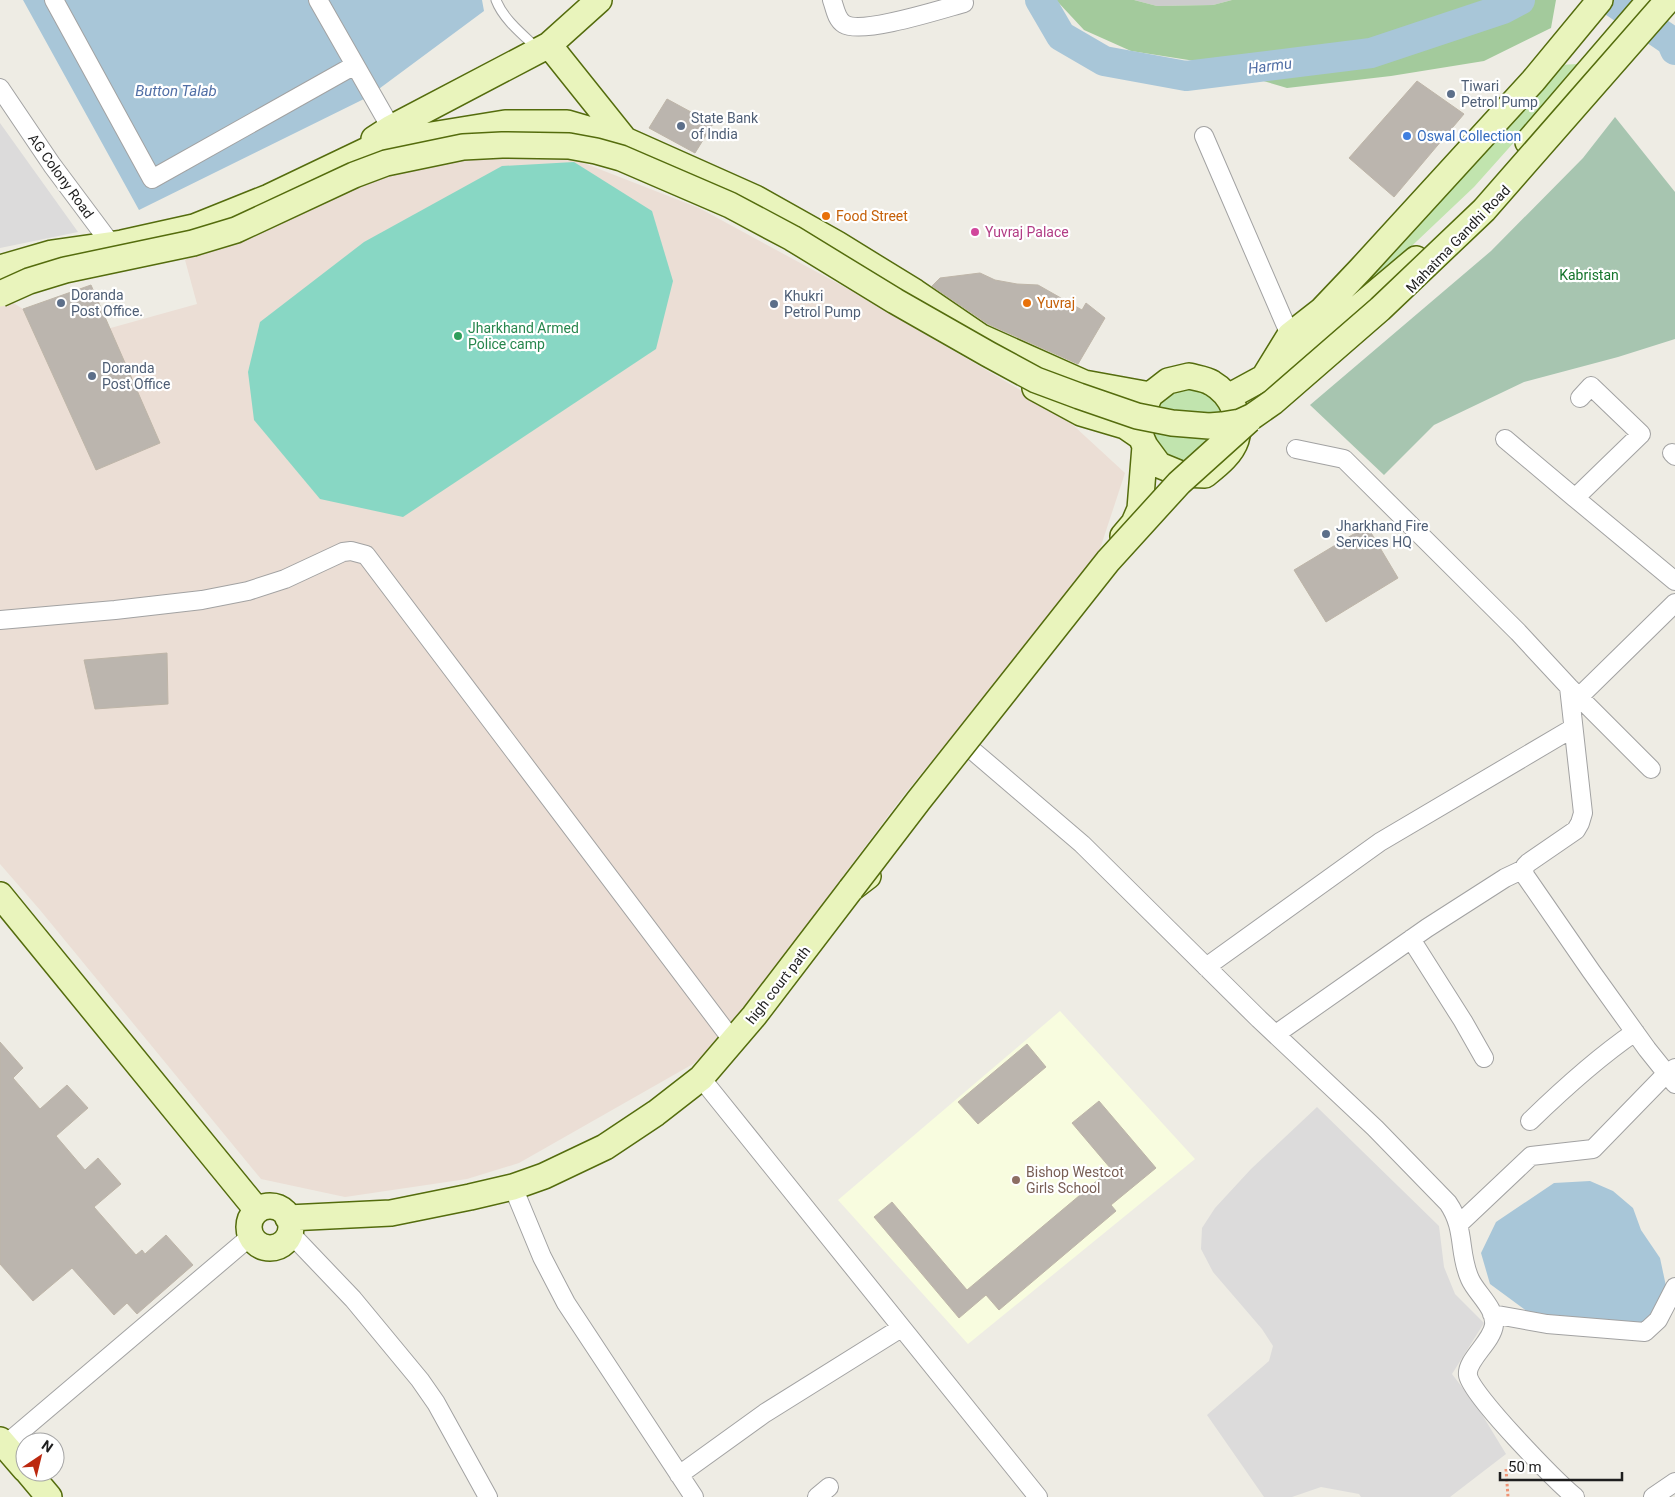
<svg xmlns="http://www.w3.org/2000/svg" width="1675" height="1497" font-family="Roboto,sans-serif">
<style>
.residential{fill:#dcdbdb}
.education{fill:#f8fcdf}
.religious{fill:#ccc}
.military{fill:#ebded5}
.grass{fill:#c1e4ae}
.forest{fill:#a3ca9c}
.cemetery{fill:#a7c5b0}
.pitch{fill:#88d7c4}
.water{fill:#a8c6d8}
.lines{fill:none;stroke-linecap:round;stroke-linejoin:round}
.river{stroke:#a8c6d8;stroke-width:30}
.building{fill:#bbb5ae;stroke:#beb5a8}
.lane-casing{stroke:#a2a2a2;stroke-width:11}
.street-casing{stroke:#a2a2a2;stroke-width:20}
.secondary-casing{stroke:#546c0d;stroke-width:28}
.path{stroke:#ef9374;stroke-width:3;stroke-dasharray:2.5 2.5;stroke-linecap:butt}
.lane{stroke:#fff;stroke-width:9}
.street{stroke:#fff;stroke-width:18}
.secondary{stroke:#e9f4bc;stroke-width:25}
.secondary-bridge-casing{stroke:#546c0d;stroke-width:28;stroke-linecap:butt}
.secondary-bridge{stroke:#e9f4bc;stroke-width:25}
.service-dot{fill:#5c6f8a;stroke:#fff;stroke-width:2}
.shop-dot{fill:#3f7fe0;stroke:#fff;stroke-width:2}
.food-dot{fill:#e8710a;stroke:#fff;stroke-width:2}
.hotel-dot{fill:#d1479c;stroke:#fff;stroke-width:2}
.leisure-dot{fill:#2e9e5b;stroke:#fff;stroke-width:2}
.education-dot{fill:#8d6e63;stroke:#fff;stroke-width:2}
.labels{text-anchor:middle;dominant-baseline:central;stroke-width:4.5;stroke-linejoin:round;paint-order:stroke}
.service-label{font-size:14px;fill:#4e5e75;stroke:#fff;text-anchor:start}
.shop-label{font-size:14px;fill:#366cbe;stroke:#fff;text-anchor:start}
.street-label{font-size:14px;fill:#1e1e1e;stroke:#fff}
.food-label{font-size:14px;fill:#c56008;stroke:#fff;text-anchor:start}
.hotel-label{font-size:14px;fill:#b23c85;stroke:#fff;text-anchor:start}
.park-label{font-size:14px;fill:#14742a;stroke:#fff}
.leisure-label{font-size:14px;fill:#27864d;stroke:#fff;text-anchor:start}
.education-label{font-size:14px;fill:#785e54;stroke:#fff;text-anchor:start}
.water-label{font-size:15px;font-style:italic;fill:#516fa6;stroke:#fff}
</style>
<rect width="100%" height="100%" fill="#eeece4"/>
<path class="residential" d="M 0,123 L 78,232 L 0,248 Z
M 1317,1107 L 1439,1226 L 1444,1267 L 1455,1294 L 1484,1323 L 1452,1374 L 1478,1408 L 1506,1454 L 1450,1497 L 1361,1497 L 1359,1494 L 1321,1487 L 1292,1497 L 1264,1497 L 1207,1415 L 1269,1361 L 1273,1346 L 1262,1329 L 1213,1272 L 1201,1249 L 1202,1228 L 1215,1208 L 1251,1169 Z"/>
<path class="education" d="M 1060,1011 L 1195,1159 L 968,1344 L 838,1200 Z"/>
<path class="religious" d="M 1134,0 L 1232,0 L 1213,5 L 1157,6 Z"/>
<path class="military" d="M 558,153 L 699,208 L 850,290 L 1061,414 L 1125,473 L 1098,555 L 982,700 L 903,796 L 834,888 L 739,1023 L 693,1064 L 519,1163 L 467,1179 L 345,1197 L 261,1179 L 40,910 L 0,864 L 0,304 L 7,299 L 23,309 L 96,470 L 160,443 L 107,329 L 197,304 L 185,260 L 356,184 L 439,158 Z"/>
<path class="grass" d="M 1578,64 L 1516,140 L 1474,187 L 1360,295 L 1348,297 L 1558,65 Z
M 1190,388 L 1208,392 L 1227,413 L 1209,463 L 1172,463 L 1164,457 L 1151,432 C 1158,402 1158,396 1190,388 Z"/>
<path class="forest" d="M 1056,0 L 1134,0 L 1157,6 L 1213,5 L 1232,0 L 1556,0 L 1551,28 L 1484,61 L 1391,76 L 1287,88 L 1195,61 L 1131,51 L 1084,30 Z"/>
<path class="cemetery" d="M 1615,117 L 1675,192 L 1675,339 L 1618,357 L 1524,382 L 1434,425 L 1384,475 L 1310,405 L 1491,251 L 1583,158 Z"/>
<path class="pitch" d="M 574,162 L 652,211 L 673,281 L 656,349 L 403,517 L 320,499 L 254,420 L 248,372 L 260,322 L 364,242 L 502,166 Z"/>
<path class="water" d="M 23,0 L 482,0 L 484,11 L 368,97 L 139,210 Z
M 1590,1181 L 1613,1191 L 1633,1208 L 1641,1230 L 1660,1258 L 1666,1286 L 1656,1316 L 1640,1332 L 1615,1339 L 1575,1330 L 1535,1317 L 1490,1284 L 1481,1253 L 1496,1222 L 1554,1183 Z"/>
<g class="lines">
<path class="river" d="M 1040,0 L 1061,36 L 1104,61 L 1186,76 L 1371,53 L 1503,9 L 1520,0
M 1611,0 L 1671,41 L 1675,50"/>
</g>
<path class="building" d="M 1417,81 L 1464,114 L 1394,197 L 1349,158 Z
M 667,99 L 713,124 L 695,153 L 649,128 Z
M 980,273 L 995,280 L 1017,284 L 1038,285 L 1082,310 L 1086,303 L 1105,318 L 1078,364 L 988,324 L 932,286 L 940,278 Z
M 91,285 L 160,443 L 96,470 L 23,309 Z
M 1367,526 L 1398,578 L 1326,622 L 1294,570 Z
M 167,653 L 168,704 L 95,709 L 84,660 Z
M 0,1042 L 23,1068 L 13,1078 L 40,1109 L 67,1085 L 88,1108 L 56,1136 L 85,1170 L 98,1158 L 121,1184 L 94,1207 L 136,1255 L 142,1250 L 145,1254 L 166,1235 L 193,1265 L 137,1314 L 127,1303 L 114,1315 L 72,1268 L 33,1301 L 0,1264 Z
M 1027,1044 L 1046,1067 L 978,1124 L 958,1102 Z
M 1099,1101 L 1156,1168 L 1111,1205 L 1116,1211 L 999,1310 L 986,1295 L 959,1318 L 874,1217 L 892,1202 L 967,1290 L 1111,1169 L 1072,1123 Z"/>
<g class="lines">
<g class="lane-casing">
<path id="lane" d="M 496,0 C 503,19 523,35 538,49"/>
</g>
<g class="street-casing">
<path id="street" d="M 54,0 L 152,179 L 355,65
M 318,0 L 391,128
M 832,0 C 835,8 836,19 844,24 C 862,35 942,9 964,3
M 0,88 L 52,165 L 111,244 L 114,254
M 1204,136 L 1290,335
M 1580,398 L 1591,386 L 1641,434 L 1575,498 L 1675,581
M 1505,439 L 1575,498
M 1296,449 L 1344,459 L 1518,632 L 1569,687 L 1651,769
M 1672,453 L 1675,456
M 0,620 L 115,610 L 202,600 L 248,591 L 285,579 L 343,552 L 351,551 L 366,555 L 733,1041
M 1569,687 L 1583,813 L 1580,823 L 1576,830 L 1528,863 L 1525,866 L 1524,874 L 1591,971 L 1647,1049 L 1675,1084
M 1579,697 L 1675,603
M 972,750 L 1082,844 L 1259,1019 L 1375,1128 L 1448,1203 C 1466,1229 1458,1253 1470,1279 C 1476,1293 1496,1308 1494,1325 C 1492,1342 1466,1360 1468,1375 C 1470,1394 1556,1481 1575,1497
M 1411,939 L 1463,1021 L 1484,1058
M 1206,967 L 1380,842 L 1573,728
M 1276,1034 L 1427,928 L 1505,878 L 1524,869
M 701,1078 L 1038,1497
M 1530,1121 C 1563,1089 1597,1058 1635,1032
M 513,1187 L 542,1257 L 566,1303 L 694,1497
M 1459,1224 L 1531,1156 L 1593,1149 L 1666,1074 L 1675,1068
M 290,1233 L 353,1299 L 420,1380 L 436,1403 L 488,1497
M 1492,1314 L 1547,1324 L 1645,1332 L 1658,1320 L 1675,1287
M 0,1449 L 251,1236
M 679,1475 L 765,1413 L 901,1328
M 817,1497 L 829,1487
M 1653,1497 L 1675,1482"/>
</g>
<g class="secondary-casing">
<path id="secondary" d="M 549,45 L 625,140
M 374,139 L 391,128 L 549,45 L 599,0
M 1528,142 L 1650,0
M 0,268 L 52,253 L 122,243 L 194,227 L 269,197 L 382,143 L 505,123 L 567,123 L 625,140 L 755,198 L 837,244 L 915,292 L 981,337 L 1084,383 L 1150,395
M 1266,374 L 1290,335 L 1322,310 L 1360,270 L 1533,81 L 1600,0
M 1189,376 C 1196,378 1206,379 1212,383 C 1231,394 1243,419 1236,440 C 1231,455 1216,466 1205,475 L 1181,474 L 1159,465 L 1145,446 L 1141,437 L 1141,415 L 1150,395 L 1168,381 Z
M 1035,388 L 1081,413 L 1125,426 L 1141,437
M 1228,397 L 1263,378 L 1303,354 L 1416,259
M 1123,536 L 1134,523 L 1140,509 L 1145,446
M 0,895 L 257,1210
M249 1227a21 21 0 1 1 42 0a21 21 0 1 1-42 0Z
M 288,1218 L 391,1213 L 470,1197 L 513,1187 L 544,1176 L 605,1147 L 656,1113 L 701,1078 L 754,1016 L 851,889 L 868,876
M 0,1440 L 25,1469
M 28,1472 L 49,1497"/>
</g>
<path class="path" d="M 1506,1469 L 1508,1497"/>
<use href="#lane" class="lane"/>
<use href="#street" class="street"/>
<use href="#secondary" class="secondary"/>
<g class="secondary-bridge-casing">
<path id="secondary-bridge" d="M 0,294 L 29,281 L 65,270 L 193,243 L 236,230 L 354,175 L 386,163 L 463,147 L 502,145 L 569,146 L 596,151 L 621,158 L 730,205 L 792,238 L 895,301 L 988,354 L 1036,380 L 1079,396 L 1137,416 L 1172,423 L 1209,426 L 1222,425 L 1240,422 L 1253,416 L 1273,402 L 1380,309 L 1484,210 L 1668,0
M 851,889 L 919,800 L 1108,561 L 1179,483 L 1249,420"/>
</g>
<use href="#secondary-bridge" class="secondary-bridge"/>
</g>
<g class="service-dot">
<circle cx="1451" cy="94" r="5"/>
<circle cx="681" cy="126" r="5"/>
<circle cx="61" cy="303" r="5"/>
<circle cx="774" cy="304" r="5"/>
<circle cx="92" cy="376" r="5"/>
<circle cx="1326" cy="534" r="5"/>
</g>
<circle class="shop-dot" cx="1407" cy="136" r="5"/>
<g class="food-dot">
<circle cx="826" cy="216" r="5"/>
<circle cx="1027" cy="303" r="5"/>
</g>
<circle class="hotel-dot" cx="975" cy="232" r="5"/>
<circle class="leisure-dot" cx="458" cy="336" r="5"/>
<circle class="education-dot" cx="1016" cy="1180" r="5"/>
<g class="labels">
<g class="service-label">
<text x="1461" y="86">Tiwari<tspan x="1461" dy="16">Petrol Pump</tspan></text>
<text x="691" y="118">State Bank<tspan x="691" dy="16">of India</tspan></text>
<text x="71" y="295">Doranda<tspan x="71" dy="16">Post Office.</tspan></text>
<text x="784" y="296">Khukri<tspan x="784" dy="16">Petrol Pump</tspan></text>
<text x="102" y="368">Doranda<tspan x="102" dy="16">Post Office</tspan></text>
<text x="1336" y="526">Jharkhand Fire<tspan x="1336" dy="16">Services HQ</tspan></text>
</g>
<g class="shop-label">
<text x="1417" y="136">Oswal Collection</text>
</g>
<g class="street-label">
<text transform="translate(61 176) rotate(54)">AG Colony Road</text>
<text transform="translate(1458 239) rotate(-46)">Mahatma Gandhi Road</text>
<text transform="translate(778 985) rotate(-52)">high court path</text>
</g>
<g class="food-label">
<text x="836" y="216">Food Street</text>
<text x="1037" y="303">Yuvraj</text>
</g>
<g class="hotel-label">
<text x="985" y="232">Yuvraj Palace</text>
</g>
<g class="park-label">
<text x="1589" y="275">Kabristan</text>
</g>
<g class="leisure-label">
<text x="468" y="328">Jharkhand Armed<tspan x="468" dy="16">Police camp</tspan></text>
</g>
<g class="education-label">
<text x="1026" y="1172">Bishop Westcot<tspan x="1026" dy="16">Girls School</tspan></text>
</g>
<g class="water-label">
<text transform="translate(1270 66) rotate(-7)">Harmu</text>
<text x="176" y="91">Button Talab</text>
</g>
</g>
<g transform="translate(40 1457) rotate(35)"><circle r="24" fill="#ffffff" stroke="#a5a5a5"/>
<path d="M0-4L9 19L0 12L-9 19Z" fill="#bc280f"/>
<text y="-8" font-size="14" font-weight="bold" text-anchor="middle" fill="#1e1e1e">N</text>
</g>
<path d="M1500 1472v8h122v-8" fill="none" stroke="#1e1e1e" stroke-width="2.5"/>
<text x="1508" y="1472" font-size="15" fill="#1e1e1e" stroke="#ffffff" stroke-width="4" paint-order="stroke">50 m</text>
</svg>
